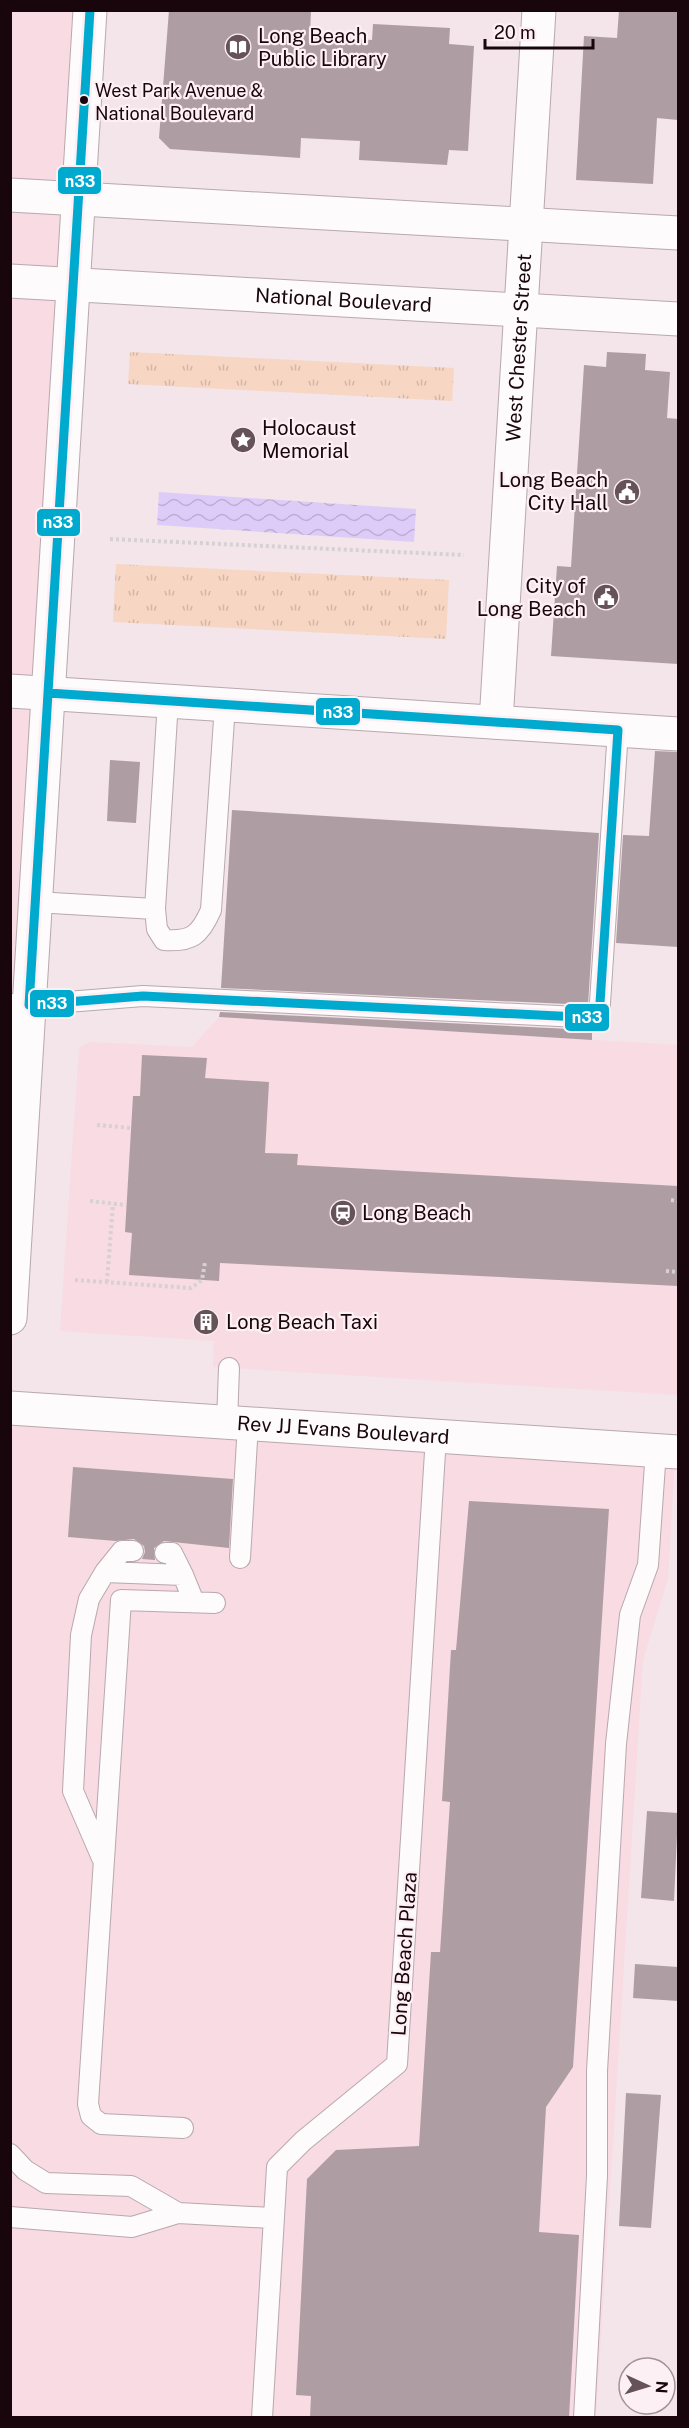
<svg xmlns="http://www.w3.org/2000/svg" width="689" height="2428" font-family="'Public Sans',sans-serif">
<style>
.built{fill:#f8dbe3}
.grass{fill:url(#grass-tufts)}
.water{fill:url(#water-waves)}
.building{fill:#ae9ea3}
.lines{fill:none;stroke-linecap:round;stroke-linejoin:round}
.service-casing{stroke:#b9a8ae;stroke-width:22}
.minor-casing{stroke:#b9a8ae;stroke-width:35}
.trunk-casing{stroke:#b9a8ae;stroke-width:35}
.path{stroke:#d6d1d3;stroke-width:4;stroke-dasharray:3 3;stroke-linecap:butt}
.service{stroke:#fdfbfc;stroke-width:20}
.minor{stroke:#fdfbfc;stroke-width:33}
.trunk{stroke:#fdfbfc;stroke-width:33}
.bus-1-casing{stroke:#fdf0f4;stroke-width:14}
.bus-1{stroke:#00a9ce;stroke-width:9}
.bus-dot{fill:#19050c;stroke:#fdf0f4;stroke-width:2}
.labels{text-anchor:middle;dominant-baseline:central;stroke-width:4.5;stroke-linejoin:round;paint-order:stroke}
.bus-label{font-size:18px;fill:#19050c;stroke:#fdf0f4;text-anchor:start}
.poi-label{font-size:20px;fill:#19050c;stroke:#fdf0f4;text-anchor:start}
.street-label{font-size:20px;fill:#19050c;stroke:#fdf0f4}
.line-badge{stroke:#fdf0f4;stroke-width:2}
.badge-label{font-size:16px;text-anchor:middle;font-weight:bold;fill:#fff}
</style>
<defs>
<pattern id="grass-tufts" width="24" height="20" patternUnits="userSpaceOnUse" patternTransform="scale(1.5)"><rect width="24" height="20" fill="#f7d6c4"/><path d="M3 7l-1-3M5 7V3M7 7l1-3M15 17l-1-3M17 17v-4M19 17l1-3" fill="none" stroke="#d3b6a7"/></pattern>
<pattern id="water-waves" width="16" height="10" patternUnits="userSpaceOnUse" patternTransform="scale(1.5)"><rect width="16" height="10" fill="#deccf8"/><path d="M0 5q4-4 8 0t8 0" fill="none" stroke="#beaed3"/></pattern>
</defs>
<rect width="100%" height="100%" fill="#f3e5e9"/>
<path class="built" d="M 11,11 L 98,11 L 11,1318 Z
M 219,1017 L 678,1045 L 678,1395 L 213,1367 L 214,1341 L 60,1331 L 79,1048 L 89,1042 L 192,1047 Z
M 10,1408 L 675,1455 L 668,1578 L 643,1660 L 596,2417 L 11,2417 Z"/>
<path class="grass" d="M 130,352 L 454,368 L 452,401 L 128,384 Z
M 116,564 L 449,580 L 446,639 L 113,622 Z"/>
<path class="water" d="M 159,492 L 416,509 L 414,542 L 157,525 Z"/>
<path class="building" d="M 169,10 L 311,10 L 310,36 L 372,40 L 373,24 L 450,28 L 449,44 L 474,46 L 468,151 L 449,150 L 447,165 L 359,160 L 360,141 L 301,138 L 300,158 L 170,149 L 159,138 Z
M 619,10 L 678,10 L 678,120 L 657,118 L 653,184 L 576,180 L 584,36 L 617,38 Z
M 607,352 L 646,354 L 645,370 L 670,372 L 667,418 L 678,419 L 678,664 L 551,656 L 557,566 L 571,567 L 584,365 L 606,367 Z
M 655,751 L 678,752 L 678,947 L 616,943 L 623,835 L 649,836 Z
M 110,760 L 140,762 L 136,823 L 107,821 Z
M 232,810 L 599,833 L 588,1005 L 221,988 Z
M 220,1012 L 592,1030 L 592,1040 L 219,1017 Z
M 142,1055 L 207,1058 L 205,1078 L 269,1082 L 265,1153 L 298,1154 L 297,1165 L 678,1186 L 678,1286 L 220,1263 L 219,1281 L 129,1275 L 132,1233 L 125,1232 L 133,1096 L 140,1096 Z
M 73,1467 L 233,1479 L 229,1548 L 164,1541 L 154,1548 L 155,1560 L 142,1559 L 145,1552 L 144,1546 L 134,1539 L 116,1541 L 68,1537 Z
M 469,1501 L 609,1509 L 573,2067 L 546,2107 L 539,2232 L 579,2235 L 569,2418 L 310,2418 L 311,2396 L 296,2395 L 307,2179 L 336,2150 L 419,2146 L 431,1952 L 440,1952 L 450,1802 L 442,1801 L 451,1650 L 456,1650 Z
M 647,1811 L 678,1813 L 674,1901 L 641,1898 Z
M 635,1964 L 678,1967 L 678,2001 L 633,1998 Z
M 626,2093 L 661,2095 L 651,2228 L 619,2226 Z"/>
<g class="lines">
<g class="service-casing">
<path id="service" d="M 168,701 L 155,909 L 157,929 L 164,940 C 192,942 200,935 211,910 L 225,705
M 35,902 L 155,909
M 10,1004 L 29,1005 L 143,996 L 599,1018 L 618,730
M 227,1422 L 229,1368
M 165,1553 L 172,1553 L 183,1575
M 240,1558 L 248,1424
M 105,1572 L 122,1551 L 133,1551
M 102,1858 L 73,1791 L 81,1635 L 89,1599 L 105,1572 L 183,1575 L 194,1602
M 183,2128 L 101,2124 L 91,2116 L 88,2104 L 121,1600 L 215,1603
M 10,2154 L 25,2170 L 46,2183 L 131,2186 L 178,2213
M 10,2217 L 132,2227 L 178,2213 L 272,2218
M 262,2418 L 277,2167 L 303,2141 L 397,2064 L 436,1436
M 584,2418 L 597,2176 L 597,2071 L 616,1744 L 630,1615 L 648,1565 L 656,1450"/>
</g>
<g class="minor-casing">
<g id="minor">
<path d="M 10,195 L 678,233"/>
<path id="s1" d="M 10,281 L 678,319"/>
<path d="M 10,691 L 678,734"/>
<path id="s2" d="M 496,722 L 539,10"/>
<path id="s3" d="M 10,1408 L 678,1452"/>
</g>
</g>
<g class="trunk-casing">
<path id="trunk" d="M 10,1318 L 90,10"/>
</g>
<path class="path" d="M 110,539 L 464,555
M 97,1125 L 131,1128
M 671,1200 L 678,1201
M 90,1201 L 126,1205
M 666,1271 L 678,1272
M 75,1280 L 191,1288 L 202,1280 L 205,1262
M 107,1282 L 113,1204"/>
<use href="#service" class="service"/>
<use href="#minor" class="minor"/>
<use href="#trunk" class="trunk"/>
<g class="bus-1-casing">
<path id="bus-1" d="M 48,693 L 618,730 L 599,1018 L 143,996 L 29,1005 Z
M 48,693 L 90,10"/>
</g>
<use href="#bus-1" class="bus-1"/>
</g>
<defs>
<g id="library-disc" transform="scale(1.35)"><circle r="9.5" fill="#655359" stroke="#fdf0f4"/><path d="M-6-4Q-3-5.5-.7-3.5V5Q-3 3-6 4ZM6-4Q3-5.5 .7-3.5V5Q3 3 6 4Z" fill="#fff"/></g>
<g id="sight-disc" transform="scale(1.35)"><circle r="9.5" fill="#655359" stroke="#fdf0f4"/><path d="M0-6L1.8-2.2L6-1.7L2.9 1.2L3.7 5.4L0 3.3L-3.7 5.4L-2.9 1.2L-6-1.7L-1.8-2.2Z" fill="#fff"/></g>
<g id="civic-disc" transform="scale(1.35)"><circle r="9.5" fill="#655359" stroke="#fdf0f4"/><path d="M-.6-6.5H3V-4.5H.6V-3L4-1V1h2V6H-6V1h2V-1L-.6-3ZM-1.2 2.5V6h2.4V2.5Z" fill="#fff"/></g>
<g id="station-disc" transform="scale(1.35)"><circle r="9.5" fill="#655359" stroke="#fdf0f4"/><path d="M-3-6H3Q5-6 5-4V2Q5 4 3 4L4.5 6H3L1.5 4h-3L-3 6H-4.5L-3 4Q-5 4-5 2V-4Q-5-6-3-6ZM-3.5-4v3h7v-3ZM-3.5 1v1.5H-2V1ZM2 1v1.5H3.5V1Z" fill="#fff"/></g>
<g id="building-disc" transform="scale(1.35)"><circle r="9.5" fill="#655359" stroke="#fdf0f4"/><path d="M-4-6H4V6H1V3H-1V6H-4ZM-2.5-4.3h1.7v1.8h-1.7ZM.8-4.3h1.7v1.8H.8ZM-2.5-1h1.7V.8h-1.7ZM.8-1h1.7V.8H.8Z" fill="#fff"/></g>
</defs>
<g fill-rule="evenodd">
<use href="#library-disc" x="238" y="47"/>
<use href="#sight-disc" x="243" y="440"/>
<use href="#civic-disc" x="627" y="492"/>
<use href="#civic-disc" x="606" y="597"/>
<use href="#station-disc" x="343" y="1213"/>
<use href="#building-disc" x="206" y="1322"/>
</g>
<circle class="bus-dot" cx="84" cy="100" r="5"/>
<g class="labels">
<g class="bus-label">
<text x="95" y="90">West Park Avenue &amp;<tspan x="95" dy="23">National Boulevard</tspan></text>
</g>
<g class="poi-label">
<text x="258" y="36">Long Beach<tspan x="258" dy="23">Public Library</tspan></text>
<text x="262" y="428">Holocaust<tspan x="262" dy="23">Memorial</tspan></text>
<text x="608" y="480" text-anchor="end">Long Beach<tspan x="608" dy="23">City Hall</tspan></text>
<text x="586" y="586" text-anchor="end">City of<tspan x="586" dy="23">Long Beach</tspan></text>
<text x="362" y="1213">Long Beach</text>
<text x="226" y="1322">Long Beach Taxi</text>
</g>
<g class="street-label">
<text stroke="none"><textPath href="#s1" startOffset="334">National Boulevard</textPath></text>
<text stroke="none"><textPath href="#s2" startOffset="375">West Chester Street</textPath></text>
<text stroke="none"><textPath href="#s3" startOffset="334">Rev JJ Evans Boulevard</textPath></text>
<text transform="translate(404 1954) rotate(-86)">Long Beach Plaza</text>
</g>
</g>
<g class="line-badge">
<rect x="57" y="166" width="45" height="29" rx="6" fill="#00a9ce"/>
<rect x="36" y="508" width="45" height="29" rx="6" fill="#00a9ce"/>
<rect x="315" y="697" width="46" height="29" rx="6" fill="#00a9ce"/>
<rect x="29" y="989" width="46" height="29" rx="6" fill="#00a9ce"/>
<rect x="564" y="1003" width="46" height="29" rx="6" fill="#00a9ce"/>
</g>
<g class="badge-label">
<text x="80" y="187">n33</text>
<text x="58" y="528">n33</text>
<text x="338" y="718">n33</text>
<text x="52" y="1009">n33</text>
<text x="587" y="1023">n33</text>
</g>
<rect width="689" height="2428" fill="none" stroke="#19050c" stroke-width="24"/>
<g transform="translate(647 2386) rotate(94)"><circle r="28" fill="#fdf0f4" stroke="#a29297" stroke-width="1.5"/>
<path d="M0-4.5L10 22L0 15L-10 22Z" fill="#655359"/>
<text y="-9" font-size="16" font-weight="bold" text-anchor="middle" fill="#19050c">N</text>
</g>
<path d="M485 39v9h108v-9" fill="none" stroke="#19050c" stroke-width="3"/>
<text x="494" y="39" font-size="18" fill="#19050c" stroke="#fdf0f4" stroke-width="4.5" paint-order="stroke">20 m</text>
</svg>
